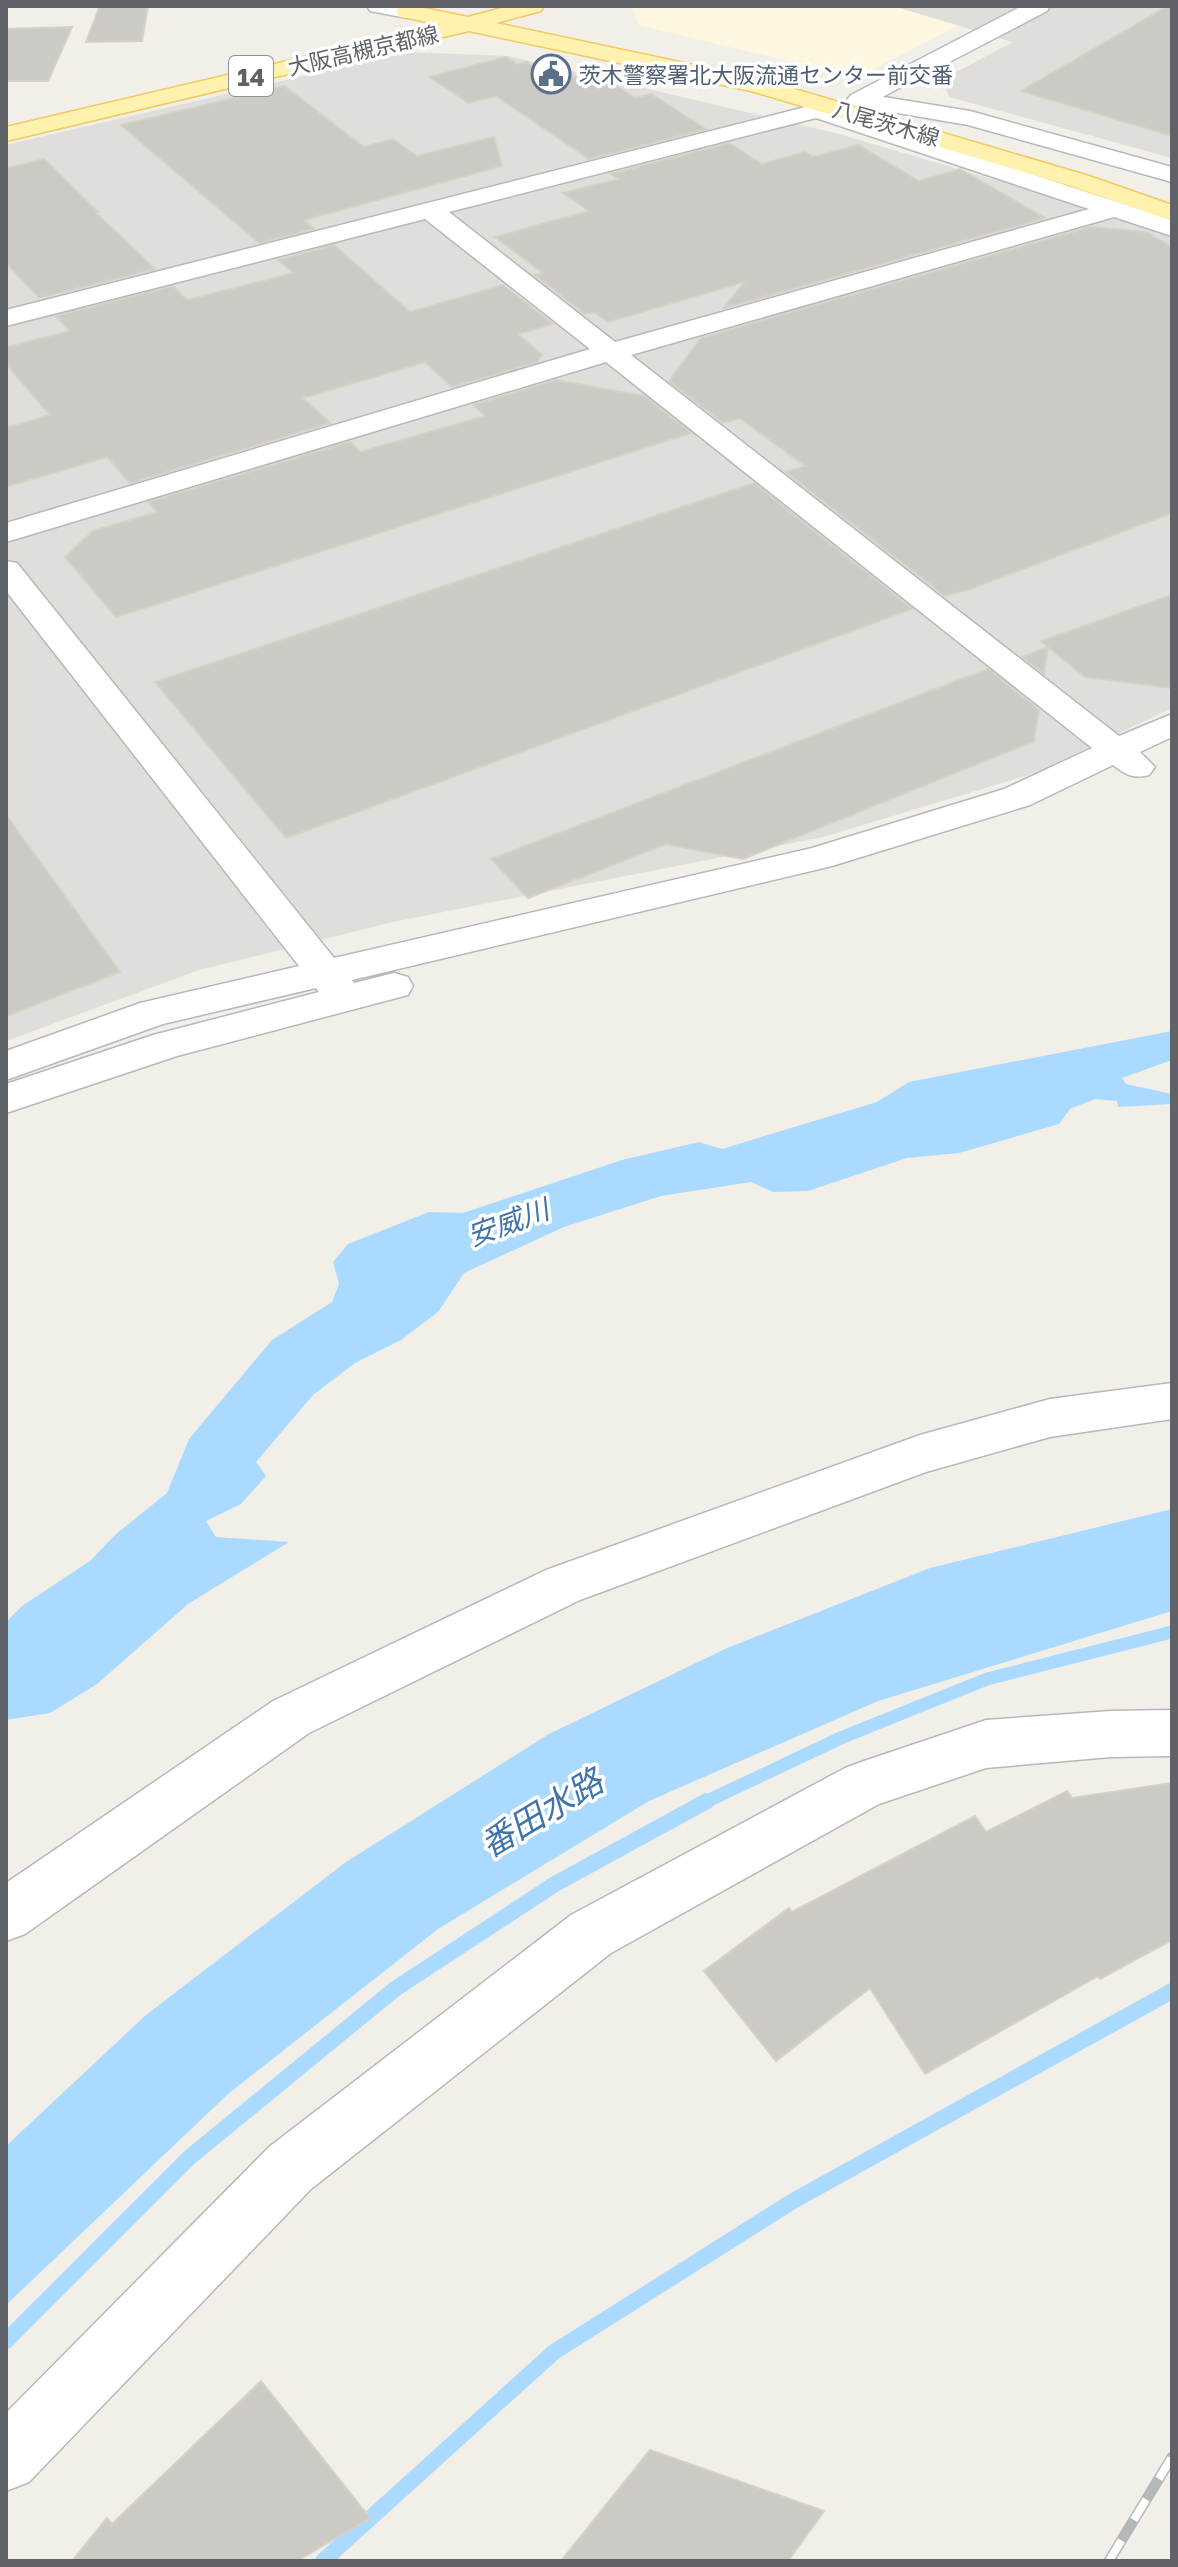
<svg xmlns="http://www.w3.org/2000/svg" width="1178" height="2567" font-family="'Golos Text','Noto Sans JP',sans-serif">
<style>
.commercial{fill:#fef7e0}
.industrial{fill:#e0deda}
.water{fill:#aadaff}
.lines{fill:none;stroke-linecap:round;stroke-linejoin:round}
.stream-far1{stroke:#aadaff;stroke-width:13}
.stream{stroke:#aadaff;stroke-width:16}
.building{fill:#cccac5;stroke:#d6d1c6;stroke-width:2}
.minor-casing{stroke:#b5b8bc;stroke-width:3}
.tertiary-casing{stroke:#b5b8bc;stroke-width:3}
.secondary-casing{stroke:#b6babf;stroke-width:3}
.primary-casing{stroke:#f2c960;stroke-width:3}
.minor{fill:#fff;fill-rule:evenodd}
.tertiary{fill:#fff;fill-rule:evenodd}
.secondary{fill:#fff;fill-rule:evenodd}
.primary{fill:#fff2af;fill-rule:evenodd}
.rail-casing{stroke:#b6b7b8;stroke-width:11}
.rail{stroke:#fff;stroke-width:8;stroke-dasharray:24;stroke-linecap:butt}
.labels{text-anchor:middle;dominant-baseline:central;stroke-width:7;stroke-linejoin:round;paint-order:stroke}
.far-street-label{font-size:22px;fill:#5f6368;stroke:#fff}
.far-service-label{font-size:22px;fill:#4e5e75;stroke:#fff;text-anchor:start}
.shield{fill:#fff;stroke:#8f9295;stroke-width:2}
.shield-label{font-size:24px;font-weight:bold;fill:#5f6368}
.water-label{font-size:28px;font-style:italic;fill:#4174aa;stroke:#fff}
.near-water-label{font-size:34px;font-style:italic;fill:#4174aa;stroke:#fff}
</style>
<rect width="100%" height="100%" fill="#f1efe8"/>
<path class="commercial" d="M 632,6 L 893,6 L 959,25 L 866,73 L 825,70 L 638,25 Z"/>
<path class="industrial" d="M 893,6 L 1172,6 L 1172,158 L 949,97 L 943,79 L 1013,42 Z
M 407,52 L 508,56 L 839,134 L 1172,232 L 1172,708 L 1035,773 L 823,837 L 393,922 L 199,970 L 6,1041 L 6,145 Z"/>
<path class="water" d="M 1172,1031 L 1172,1060 L 1122,1078 L 1126,1084 L 1172,1094 L 1172,1104 L 1118,1107 L 1117,1101 L 1095,1099 L 1070,1109 L 1059,1124 L 959,1153 L 907,1158 L 808,1191 L 773,1192 L 751,1182 L 661,1196 L 564,1227 L 464,1273 L 438,1312 L 401,1340 L 355,1363 L 313,1395 L 256,1462 L 266,1476 L 241,1504 L 206,1521 L 216,1537 L 289,1542 L 188,1604 L 97,1684 L 50,1713 L 6,1720 L 6,1622 L 22,1606 L 90,1561 L 116,1534 L 167,1493 L 189,1439 L 272,1340 L 332,1302 L 339,1284 L 333,1262 L 348,1244 L 429,1212 L 463,1213 L 622,1160 L 699,1142 L 722,1149 L 877,1102 L 909,1082 Z
M 1172,1509 L 1172,1611 L 878,1701 L 649,1801 L 438,1929 L 228,2094 L 6,2305 L 6,2146 L 146,2015 L 346,1862 L 549,1734 L 727,1648 L 930,1568 Z"/>
<g class="lines">
<path class="stream-far1" d="M 703,1803 L 843,1737 L 987,1679 L 1172,1632"/>
<path class="stream" d="M 6,2341 L 190,2157 L 395,1989 L 555,1884 L 707,1801
M 323,2561 L 554,2352 L 793,2201 L 1172,1991"/>
</g>
<path class="building" d="M 100,6 L 148,6 L 142,41 L 86,42 Z
M 1168,6 L 1172,6 L 1172,136 L 1021,91 Z
M 72,27 L 48,81 L 6,81 L 6,29 Z
M 506,57 L 517,64 L 527,62 L 544,72 L 562,68 L 585,85 L 607,80 L 635,98 L 651,94 L 706,129 L 589,159 L 496,96 L 469,103 L 429,77 Z
M 284,86 L 364,147 L 393,139 L 417,156 L 494,137 L 502,166 L 304,220 L 314,229 L 259,243 L 121,125 Z
M 729,143 L 762,164 L 805,152 L 813,157 L 858,145 L 919,181 L 960,169 L 1045,218 L 724,308 L 744,282 L 608,322 L 594,312 L 585,314 L 535,275 L 543,273 L 495,237 L 589,211 L 563,193 L 618,179 L 611,174 Z
M 44,159 L 98,212 L 95,212 L 155,269 L 39,298 L 6,263 L 6,168 Z
M 1091,227 L 1146,232 L 1172,247 L 1172,513 L 970,589 L 945,596 L 786,472 L 805,466 L 740,418 L 723,423 L 669,381 L 701,338 Z
M 334,245 L 410,312 L 503,285 L 553,324 L 518,334 L 542,355 L 537,362 L 452,387 L 425,362 L 303,398 L 330,423 L 130,483 L 107,457 L 6,487 L 6,428 L 50,415 L 6,364 L 6,347 L 70,331 L 56,316 L 173,286 L 187,300 L 294,273 L 278,260 Z
M 556,380 L 644,396 L 691,433 L 116,617 L 65,557 L 93,531 L 157,512 L 148,502 L 350,442 L 360,452 L 485,416 L 473,405 Z
M 754,483 L 912,609 L 286,838 L 155,682 Z
M 1172,595 L 1172,688 L 1085,677 L 1048,647 L 1044,674 L 1022,657 L 1048,647 L 1041,641 Z
M 988,669 L 1039,710 L 1034,741 L 743,859 L 666,844 L 528,898 L 491,859 Z
M 6,815 L 120,972 L 6,1016 Z
M 1172,1783 L 1172,1940 L 1100,1979 L 1098,1976 L 925,2074 L 870,1988 L 776,2061 L 704,1971 L 789,1908 L 792,1912 L 975,1816 L 986,1832 L 1067,1791 L 1072,1798 Z
M 261,2381 L 370,2518 L 297,2561 L 72,2561 L 107,2518 L 112,2524 Z
M 650,2450 L 824,2511 L 788,2561 L 561,2561 Z"/>
<g class="lines">
<g class="minor-casing">
<path id="minor" d="M 859,93 L 970,111 L 1172,167 L 1172,182 L 968,125 L 851,105 L 847,100 L 851,95 Z
M 817,104 L 1172,220 L 1172,236 L 1114,217 L 631,355 L 1119,736 L 1172,714 L 1172,737 L 1140,752 L 1155,767 L 1149,775 C 1133,779 1126,775 1113,765 L 1030,805 L 832,866 L 352,980 L 354,983 L 394,973 L 408,977 L 413,986 L 408,995 L 177,1056 L 6,1113 L 6,1084 L 153,1035 L 319,992 L 316,988 L 163,1024 L 6,1080 L 6,1051 L 140,1003 L 299,966 L 6,591 L 6,561 L 17,563 L 334,958 L 812,848 L 1004,789 L 1092,748 L 606,362 L 6,542 L 6,523 L 590,349 L 425,219 L 6,326 L 6,310 ZM 816,118 L 1089,209 L 615,342 L 449,212 Z
M 1172,1383 L 1172,1419 L 1050,1437 L 926,1472 L 580,1600 L 309,1733 L 25,1934 L 6,1941 L 6,1883 L 273,1701 L 546,1570 L 920,1435 L 1050,1399 Z
M 1172,1710 L 1172,1756 L 1111,1757 L 986,1768 L 879,1804 L 611,1953 L 311,2189 L 29,2482 L 6,2491 L 6,2413 L 269,2147 L 571,1915 L 845,1768 L 864,1761 L 986,1720 L 1111,1711 Z"/>
</g>
<g class="tertiary-casing">
<path id="tertiary" d="M 1022,6 L 1050,6 L 1047,11 L 867,105 L 851,105 L 847,100 L 851,95 Z"/>
</g>
<g class="secondary-casing">
<path id="secondary" d="M 367,6 L 413,6 L 418,11 L 407,18 L 370,11 Z"/>
</g>
<g class="primary-casing">
<path id="primary" d="M 399,6 L 414,6 L 468,17 L 509,6 L 544,6 L 541,11 L 496,23 L 764,80 L 1089,176 L 1172,205 L 1172,221 L 1071,186 L 751,91 L 469,31 L 6,141 L 6,127 L 440,25 L 399,16 L 396,11 Z"/>
</g>
<use href="#minor" class="minor"/>
<use href="#tertiary" class="tertiary"/>
<use href="#secondary" class="secondary"/>
<use href="#primary" class="primary"/>
<g class="rail-casing">
<path id="rail" d="M 1109,2561 L 1172,2457"/>
</g>
<use href="#rail" class="rail"/>
</g>
<defs>
<g id="civic-ring" transform="scale(2)"><circle r="9.5" fill="#fff" stroke="#5c6f8a" stroke-width="1.5"/><path d="M-.6-6.5H3V-4.5H.6V-3L4-1V1h2V6H-6V1h2V-1L-.6-3ZM-1.2 2.5V6h2.4V2.5Z" fill="#5c6f8a"/></g>
</defs>
<g fill-rule="evenodd">
<use href="#civic-ring" x="551" y="74"/>
</g>
<g class="labels">
<g class="far-street-label">
<text transform="translate(363 50) rotate(-13)">大阪高槻京都線</text>
<text transform="translate(886 123) rotate(16)">八尾茨木線</text>
</g>
<g class="far-service-label">
<text x="579" y="74">茨木警察署北大阪流通センター前交番</text>
</g>
<rect class="shield" x="229" y="56" width="44" height="40" rx="6"/>
<g class="shield-label">
<text x="251" y="76">14</text>
</g>
<g class="water-label">
<text transform="translate(508 1222) rotate(-20)">安威川</text>
</g>
<g class="near-water-label">
<text transform="translate(541 1812) rotate(-31)">番田水路</text>
</g>
</g>
<rect width="1178" height="2567" fill="none" stroke="#5f6368" stroke-width="16"/>
</svg>
